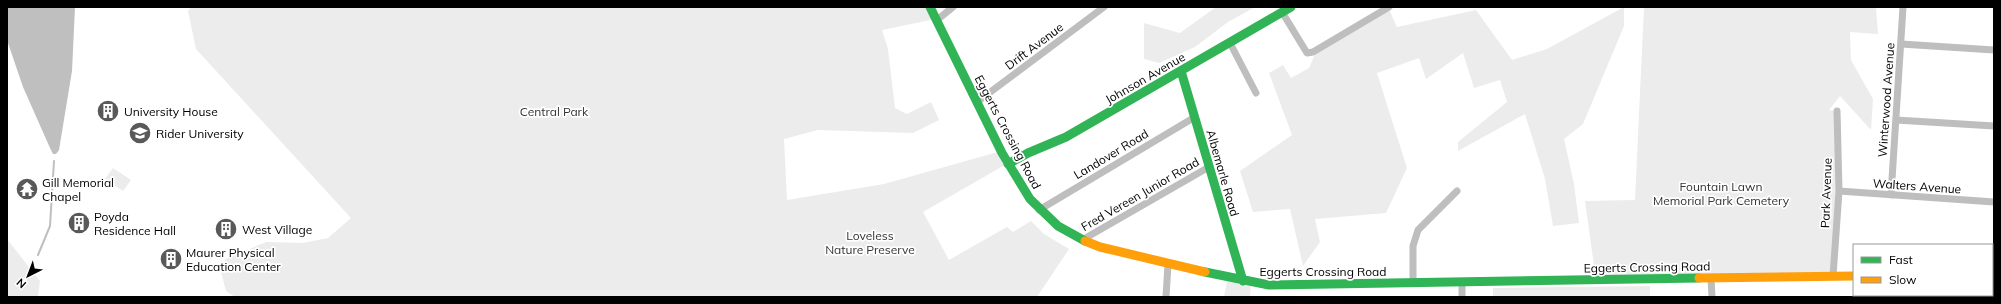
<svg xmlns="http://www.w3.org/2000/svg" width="2001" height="304" font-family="Mulish,sans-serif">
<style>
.green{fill:#ececec}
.water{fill:#bfbfbf}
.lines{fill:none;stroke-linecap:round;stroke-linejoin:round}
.stream{stroke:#bfbfbf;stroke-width:2}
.street{stroke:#bebebe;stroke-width:7}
.fast{stroke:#30b455;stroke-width:9}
.slow{stroke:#ff9f0a;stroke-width:9}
.labels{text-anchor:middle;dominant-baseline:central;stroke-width:3.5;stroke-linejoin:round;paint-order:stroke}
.street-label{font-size:12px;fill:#000;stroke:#fff}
.poi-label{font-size:12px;fill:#000;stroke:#fff;text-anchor:start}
.park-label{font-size:12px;fill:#333;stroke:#fff}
</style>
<rect width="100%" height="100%" fill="#fff"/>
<path class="green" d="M 191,7 L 935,7 L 940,18 L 882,30 L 888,49 L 895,108 L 907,114 L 931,102 L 939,120 L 913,133 L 818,130 L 784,139 L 787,200 L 884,184 L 1005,150 L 1010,162 L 923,212 L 949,260 L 1007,227 L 1013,232 L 1031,221 L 1044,234 L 1069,249 L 1037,297 L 235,297 L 226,291 L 220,268 L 226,259 L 266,242 L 303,243 L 328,238 L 351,218 L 196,49 L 188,11 Z
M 1216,7 L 1255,7 L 1228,22 L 1195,47 L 1159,63 L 1144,59 L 1144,23 L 1180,33 Z
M 1388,7 L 1397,27 L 1476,10 L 1512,60 L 1547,49 L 1624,7 L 1624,26 L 1583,124 L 1564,139 L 1574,184 L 1579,223 L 1553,226 L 1545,179 L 1525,114 L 1458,151 L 1458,142 L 1507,102 L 1500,80 L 1474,88 L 1463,53 L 1426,79 L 1419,58 L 1377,73 L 1407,168 L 1386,213 L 1315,219 L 1320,242 L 1303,266 L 1290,209 L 1253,212 L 1240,171 L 1292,135 L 1269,73 L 1283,65 L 1291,78 L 1309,68 L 1319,45 Z
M 1644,7 L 1876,7 L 1878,34 L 1850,32 L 1851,60 L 1873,99 L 1871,130 L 1840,96 L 1829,110 L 1837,111 L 1839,191 L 1833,276 L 1596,280 L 1585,201 L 1635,200 Z
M 113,168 L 131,180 L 123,191 L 105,179 Z
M 7,239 L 40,281 L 38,297 L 7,297 Z
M 1228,276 L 1251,281 L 1250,297 L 1224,297 Z
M 1650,286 L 1650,297 L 1493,297 L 1493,288 Z"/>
<path class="water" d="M 7,7 L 75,7 L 72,71 L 59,150 L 56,154 L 53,154 L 50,148 L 23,87 L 7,40 Z"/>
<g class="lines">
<path class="stream" d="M 38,255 L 50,226 L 54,161"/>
<path class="street" d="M 1282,12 L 1307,53 L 1313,52 L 1389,7
M 937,20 L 953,7
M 1230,43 L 1256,93
M 1901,44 L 1994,50
M 977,102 L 1104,7
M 1896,120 L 1994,126
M 1839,191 L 1994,202
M 1891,195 L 1903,7
M 1039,210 L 1195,117
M 1082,240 L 1209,167
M 1833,276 L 1839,191 L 1837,111
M 1711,278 L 1712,297
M 1413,282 L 1413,246 L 1418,230 L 1457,191
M 1462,282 L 1462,297
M 1166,297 L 1168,264"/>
<path class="fast" d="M 930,7 L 1002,153 L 1030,199 L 1058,226 L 1085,241
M 1181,71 L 1243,281
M 1008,164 L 1028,153 L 1066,137 L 1291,7
M 1205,272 L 1269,285 L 1699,278"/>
<path class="slow" d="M 1085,241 L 1100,247 L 1205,272
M 1699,278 L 1854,276
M 1992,286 L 1994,286"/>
</g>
<defs>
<g id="building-disc" transform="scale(1.15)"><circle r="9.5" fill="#595959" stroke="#fff"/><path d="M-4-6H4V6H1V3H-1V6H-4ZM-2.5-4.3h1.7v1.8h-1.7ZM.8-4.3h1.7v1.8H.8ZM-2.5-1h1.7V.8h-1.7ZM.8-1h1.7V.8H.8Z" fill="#fff"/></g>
<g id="university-disc" transform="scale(1.15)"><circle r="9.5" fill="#595959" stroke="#fff"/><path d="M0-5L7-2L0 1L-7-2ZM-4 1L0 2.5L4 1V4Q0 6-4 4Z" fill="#fff"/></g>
<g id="temple-disc" transform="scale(1.15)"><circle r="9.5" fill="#595959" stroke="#fff"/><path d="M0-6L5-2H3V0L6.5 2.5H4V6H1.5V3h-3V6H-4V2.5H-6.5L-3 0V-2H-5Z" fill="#fff"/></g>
</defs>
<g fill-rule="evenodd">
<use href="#building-disc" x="108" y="111"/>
<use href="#university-disc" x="140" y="133"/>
<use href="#temple-disc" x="27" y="189"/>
<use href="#building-disc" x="79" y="223"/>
<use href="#building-disc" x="226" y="229"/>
<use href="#building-disc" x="171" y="259"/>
</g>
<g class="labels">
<g class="street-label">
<text transform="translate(1034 46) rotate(-37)">Drift Avenue</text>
<text transform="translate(1145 78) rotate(-30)">Johnson Avenue</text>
<text transform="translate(1886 100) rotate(-86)">Winterwood Avenue</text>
<text transform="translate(1008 132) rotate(62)">Eggerts Crossing Road</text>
<text transform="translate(1111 154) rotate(-31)">Landover Road</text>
<text transform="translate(1223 173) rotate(74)">Albemarle Road</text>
<text transform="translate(1917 186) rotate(4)">Walters Avenue</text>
<text transform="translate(1826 193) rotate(-88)">Park Avenue</text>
<text transform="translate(1140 194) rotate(-30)">Fred Vereen Junior Road</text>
<text transform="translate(1647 267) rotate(-1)">Eggerts Crossing Road</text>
<text x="1323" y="271">Eggerts Crossing Road</text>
</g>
<g class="poi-label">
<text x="124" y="111">University House</text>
<text x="156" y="133">Rider University</text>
<text x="42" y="182">Gill Memorial<tspan x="42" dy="14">Chapel</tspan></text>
<text x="94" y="216">Poyda<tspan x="94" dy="14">Residence Hall</tspan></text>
<text x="242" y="229">West Village</text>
<text x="186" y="252">Maurer Physical<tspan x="186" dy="14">Education Center</tspan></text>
</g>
<g class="park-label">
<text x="554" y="111">Central Park</text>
<text x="1721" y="186">Fountain Lawn<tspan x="1721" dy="14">Memorial Park Cemetery</tspan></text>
<text x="870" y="235">Loveless<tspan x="870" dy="14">Nature Preserve</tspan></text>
</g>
</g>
<rect width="2001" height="304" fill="none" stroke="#000000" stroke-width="16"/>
<rect x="1853" y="244" width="140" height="52" fill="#ffffff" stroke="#999999"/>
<rect x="1861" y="257" width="20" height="6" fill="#30b455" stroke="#999999"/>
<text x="1889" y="264" font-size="12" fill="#000000">Fast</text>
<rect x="1861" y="277" width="20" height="6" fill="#ff9f0a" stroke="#999999"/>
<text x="1889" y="284" font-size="12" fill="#000000">Slow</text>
<g transform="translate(28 276) rotate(222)" stroke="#ffffff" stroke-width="3" paint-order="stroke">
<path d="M0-3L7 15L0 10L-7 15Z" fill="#000000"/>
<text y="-6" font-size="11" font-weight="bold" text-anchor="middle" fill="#000000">N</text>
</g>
</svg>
